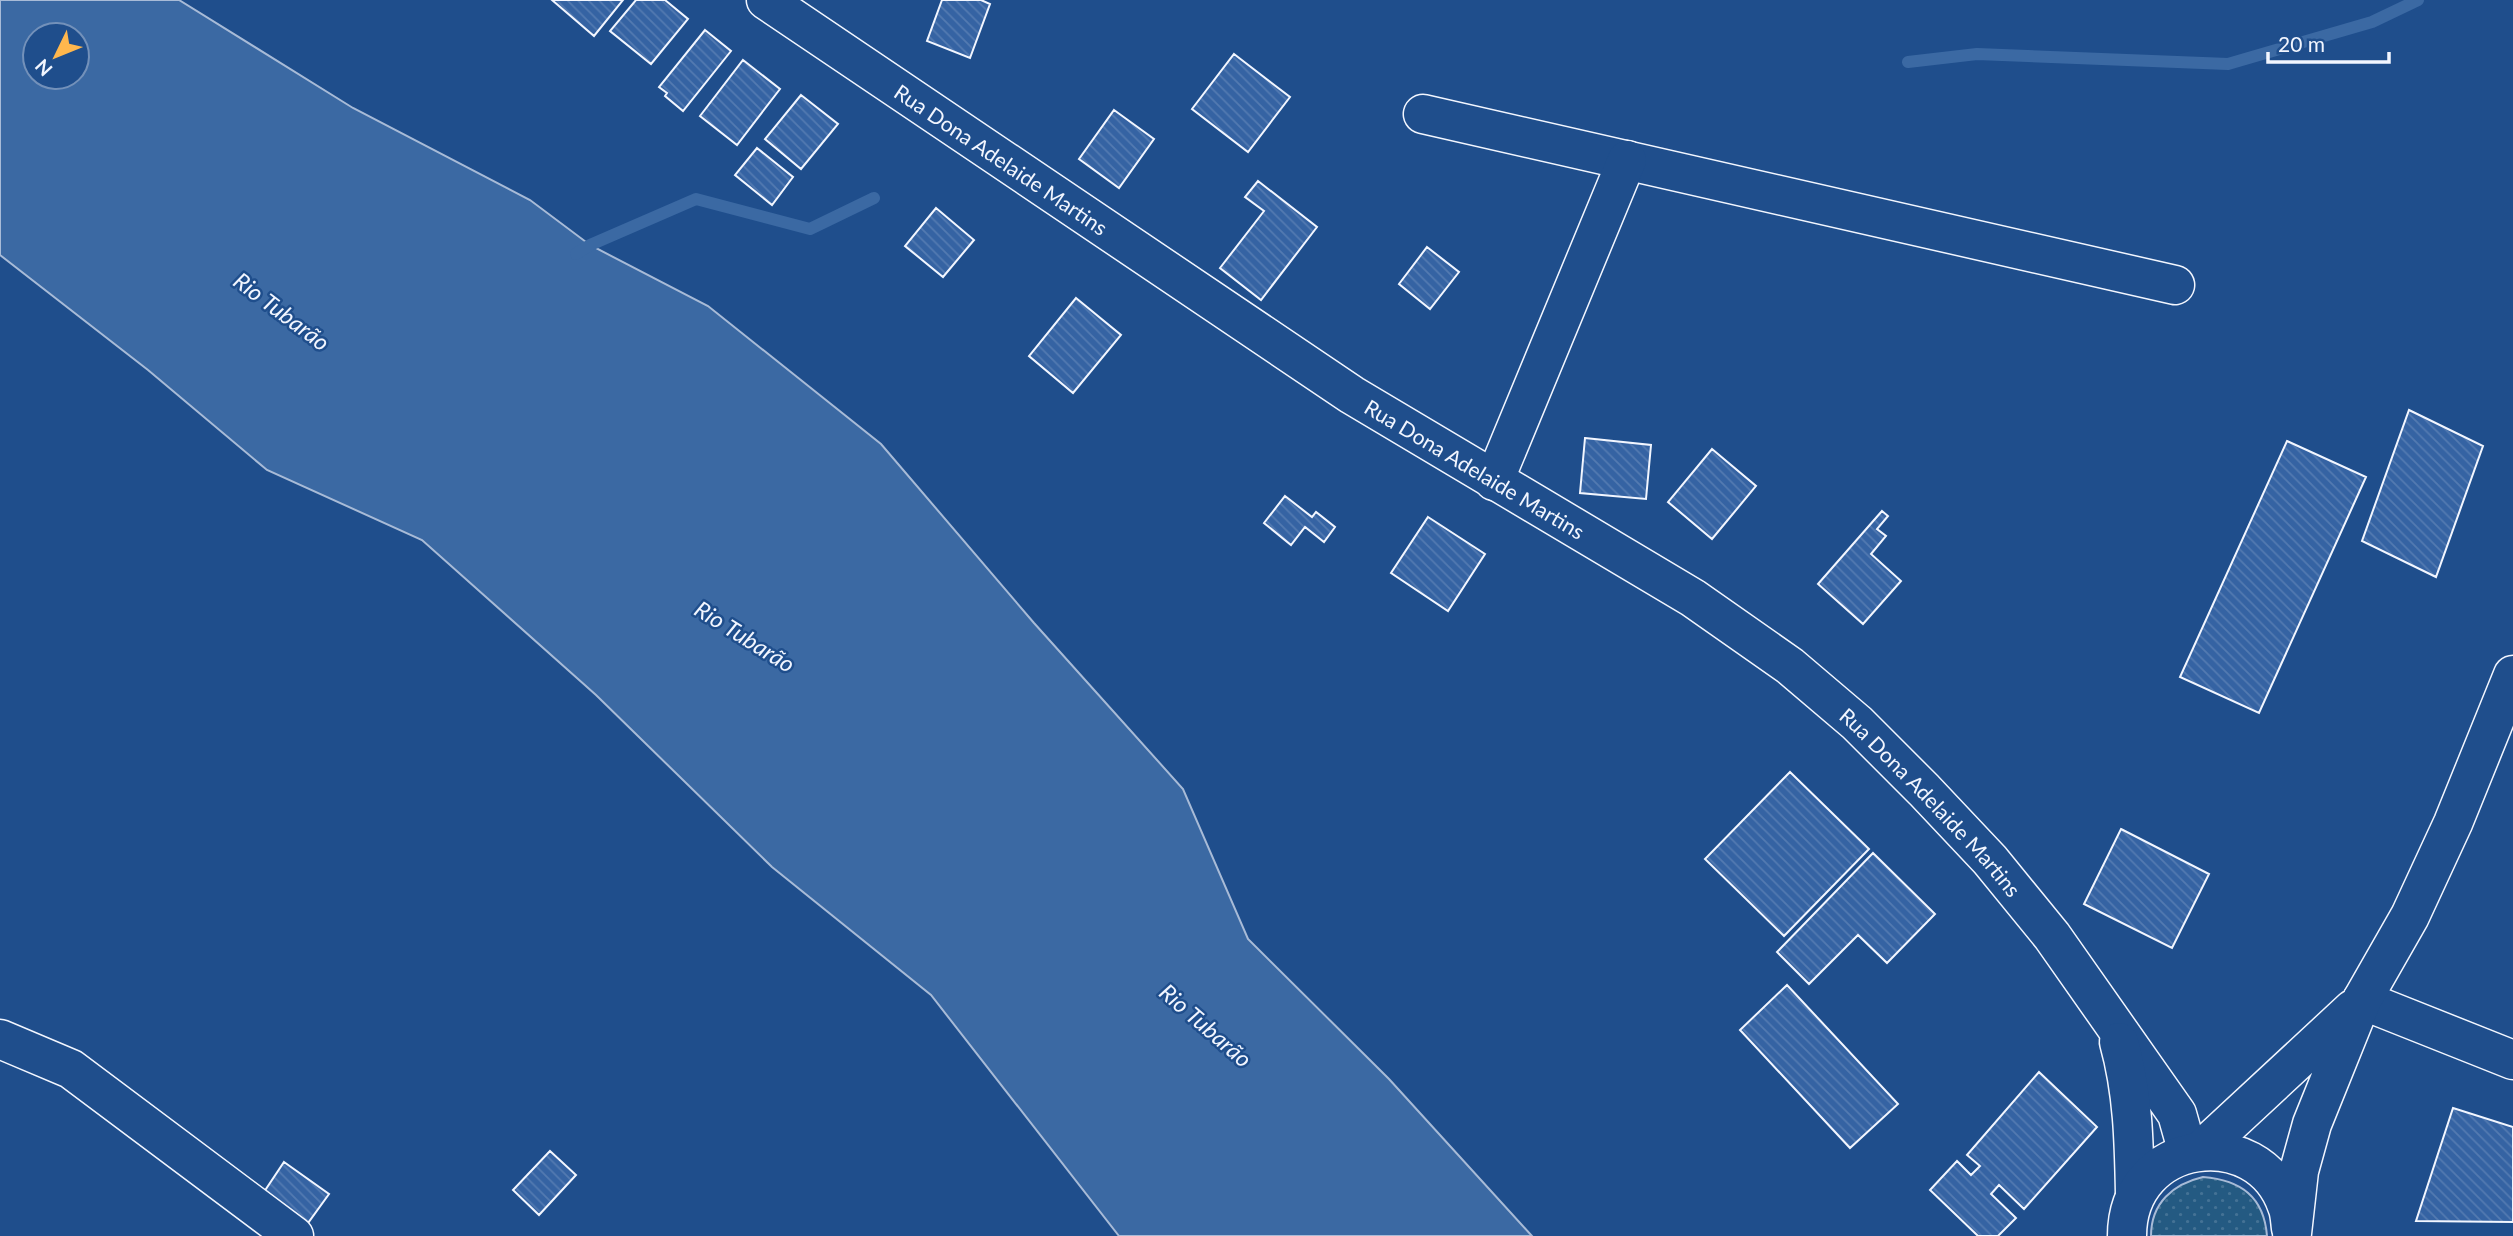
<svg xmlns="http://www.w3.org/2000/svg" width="2513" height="1236" font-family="Lato,sans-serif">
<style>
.grass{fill:url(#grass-dots);stroke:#a8bbd7;stroke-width:2}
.water{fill:#3b69a3;stroke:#a8bbd7;stroke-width:2;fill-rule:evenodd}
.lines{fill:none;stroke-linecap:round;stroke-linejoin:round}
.stream{stroke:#3b69a3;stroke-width:12}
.building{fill:url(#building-back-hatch);stroke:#f2f6ff;stroke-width:2}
.minor-casing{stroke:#f2f6ff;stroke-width:41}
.major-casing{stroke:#f2f6ff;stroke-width:41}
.minor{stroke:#1f4e8c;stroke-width:38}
.major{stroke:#1f4e8c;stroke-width:38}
.labels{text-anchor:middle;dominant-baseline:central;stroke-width:5;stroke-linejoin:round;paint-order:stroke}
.street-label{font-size:21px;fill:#f2f6ff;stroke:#1f4e8c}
.water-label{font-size:23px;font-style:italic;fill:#f2f6ff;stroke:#1f4e8c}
</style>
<defs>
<pattern id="grass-dots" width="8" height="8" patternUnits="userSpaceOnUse" patternTransform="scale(1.75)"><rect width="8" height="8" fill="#245a82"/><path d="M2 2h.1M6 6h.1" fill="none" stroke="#447295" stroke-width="1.8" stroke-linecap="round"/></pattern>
<pattern id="building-back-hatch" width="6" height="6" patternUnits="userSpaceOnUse" patternTransform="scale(1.75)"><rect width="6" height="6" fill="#3563a3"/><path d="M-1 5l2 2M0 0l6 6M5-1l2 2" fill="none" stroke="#537ab1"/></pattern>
</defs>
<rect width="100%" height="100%" fill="#1f4e8c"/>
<path class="grass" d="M 2203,1177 C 2241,1180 2264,1197 2267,1236 L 2151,1236 C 2151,1203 2173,1184 2203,1177 Z"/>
<path class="water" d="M 0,0 L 179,0 L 353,108 L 530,200 L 590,245 L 708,306 L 881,444 L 1034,623 L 1183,789 L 1248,939 L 1389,1079 L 1532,1236 L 1119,1236 L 931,995 L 772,867 L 596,695 L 422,540 L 267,470 L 148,370 L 0,255 ZM 35,35 L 77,35 L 77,77 L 35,77 Z"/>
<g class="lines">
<path class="stream" d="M 1908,62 L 1977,54 L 2228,64 L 2372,22 L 2418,0
M 576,254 L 590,245 L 696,199 L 810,229 L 874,198"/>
</g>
<path class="building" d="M 552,0 L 623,0 L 594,36 Z
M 636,0 L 665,0 L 688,19 L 651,64 L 610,31 Z
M 942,0 L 981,0 L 990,4 L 970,58 L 927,41 Z
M 705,30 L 731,51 L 683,111 L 665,96 L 667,93 L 659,87 Z
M 1234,54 L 1290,97 L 1248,152 L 1192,109 Z
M 743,60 L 780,89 L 737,145 L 700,116 Z
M 801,95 L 838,124 L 801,169 L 765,139 Z
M 1114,110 L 1154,139 L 1119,188 L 1079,159 Z
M 757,148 L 793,177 L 772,205 L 735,175 Z
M 1258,181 L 1317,227 L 1261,300 L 1220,268 L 1264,211 L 1245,197 Z
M 936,208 L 974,240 L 943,277 L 905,246 Z
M 1427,247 L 1459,272 L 1430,309 L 1399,284 Z
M 1076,298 L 1121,335 L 1073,393 L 1029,356 Z
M 2409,410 L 2483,446 L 2436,577 L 2362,541 Z
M 1585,438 L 1651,445 L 1646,499 L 1580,493 Z
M 2287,441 L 2366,477 L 2259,713 L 2180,677 Z
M 1712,449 L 1756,486 L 1712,539 L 1668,502 Z
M 1285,496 L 1312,517 L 1316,512 L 1335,527 L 1324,542 L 1305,527 L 1291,545 L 1264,523 Z
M 1882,511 L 1888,516 L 1877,529 L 1886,536 L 1871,554 L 1901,581 L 1863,624 L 1818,584 Z
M 1428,517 L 1485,554 L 1448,611 L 1391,573 Z
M 1790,772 L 1869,849 L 1784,936 L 1705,859 Z
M 2121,829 L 2209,874 L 2172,948 L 2084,904 Z
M 1873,853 L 1935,914 L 1887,963 L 1858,935 L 1809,984 L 1777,952 Z
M 1787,985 L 1898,1104 L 1850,1148 L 1740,1030 Z
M 2039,1072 L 2097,1127 L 2024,1209 L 1999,1185 L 1991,1194 L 2016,1218 L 1998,1236 L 1978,1236 L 1930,1190 L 1957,1161 L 1971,1175 L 1980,1166 L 1967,1155 Z
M 2453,1108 L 2513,1127 L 2513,1222 L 2416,1221 Z
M 550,1151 L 576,1175 L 539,1215 L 513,1190 Z
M 284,1162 L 329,1194 L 308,1223 L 264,1192 Z"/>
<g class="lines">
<g class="minor-casing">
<g id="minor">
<path id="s1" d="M 766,0 L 1352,395 L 1693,598 L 1790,666 L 1857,723 L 1924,790 L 1990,860 L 2052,936 L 2177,1114 L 2188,1153"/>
<path d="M 1423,114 L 2175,285"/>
<path d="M 1494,481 L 1627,160"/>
<path d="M 2362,1000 L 2513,1060"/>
<path d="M 0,1039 L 71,1069 L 294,1236"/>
<path d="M 2119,1042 C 2133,1092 2134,1142 2135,1194"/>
</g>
</g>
<g class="major-casing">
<path id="major" d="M 2201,1150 L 2353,1009
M 2292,1233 L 2299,1171 L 2312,1124 L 2362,1000 L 2410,916 L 2453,823 L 2513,675
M 2127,1236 C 2127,1138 2258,1121 2287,1206 C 2290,1213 2290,1221 2291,1228"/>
</g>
<use href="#minor" class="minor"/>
<use href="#major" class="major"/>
</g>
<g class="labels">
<g class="street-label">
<text stroke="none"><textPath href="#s1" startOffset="284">Rua Dona Adelaide Martins</textPath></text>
<text stroke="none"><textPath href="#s1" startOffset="850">Rua Dona Adelaide Martins</textPath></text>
<text stroke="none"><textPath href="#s1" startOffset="1418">Rua Dona Adelaide Martins</textPath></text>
</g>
<g class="water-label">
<text transform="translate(282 311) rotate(37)">Rio Tubarão</text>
<text transform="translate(745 636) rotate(32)">Rio Tubarão</text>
<text transform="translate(1206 1025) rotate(41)">Rio Tubarão</text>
</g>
</g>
<g transform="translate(56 56) rotate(227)"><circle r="33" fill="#1f4e8c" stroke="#7391ba" stroke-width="2"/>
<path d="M0-5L12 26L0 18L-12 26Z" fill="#ffb74d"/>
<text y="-10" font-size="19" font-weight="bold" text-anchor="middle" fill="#f2f6ff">N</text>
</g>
<path d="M2268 52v10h121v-10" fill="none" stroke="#f2f6ff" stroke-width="3.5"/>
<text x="2278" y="52" font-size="21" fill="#f2f6ff" stroke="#1f4e8c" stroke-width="5" paint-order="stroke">20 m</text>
</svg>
